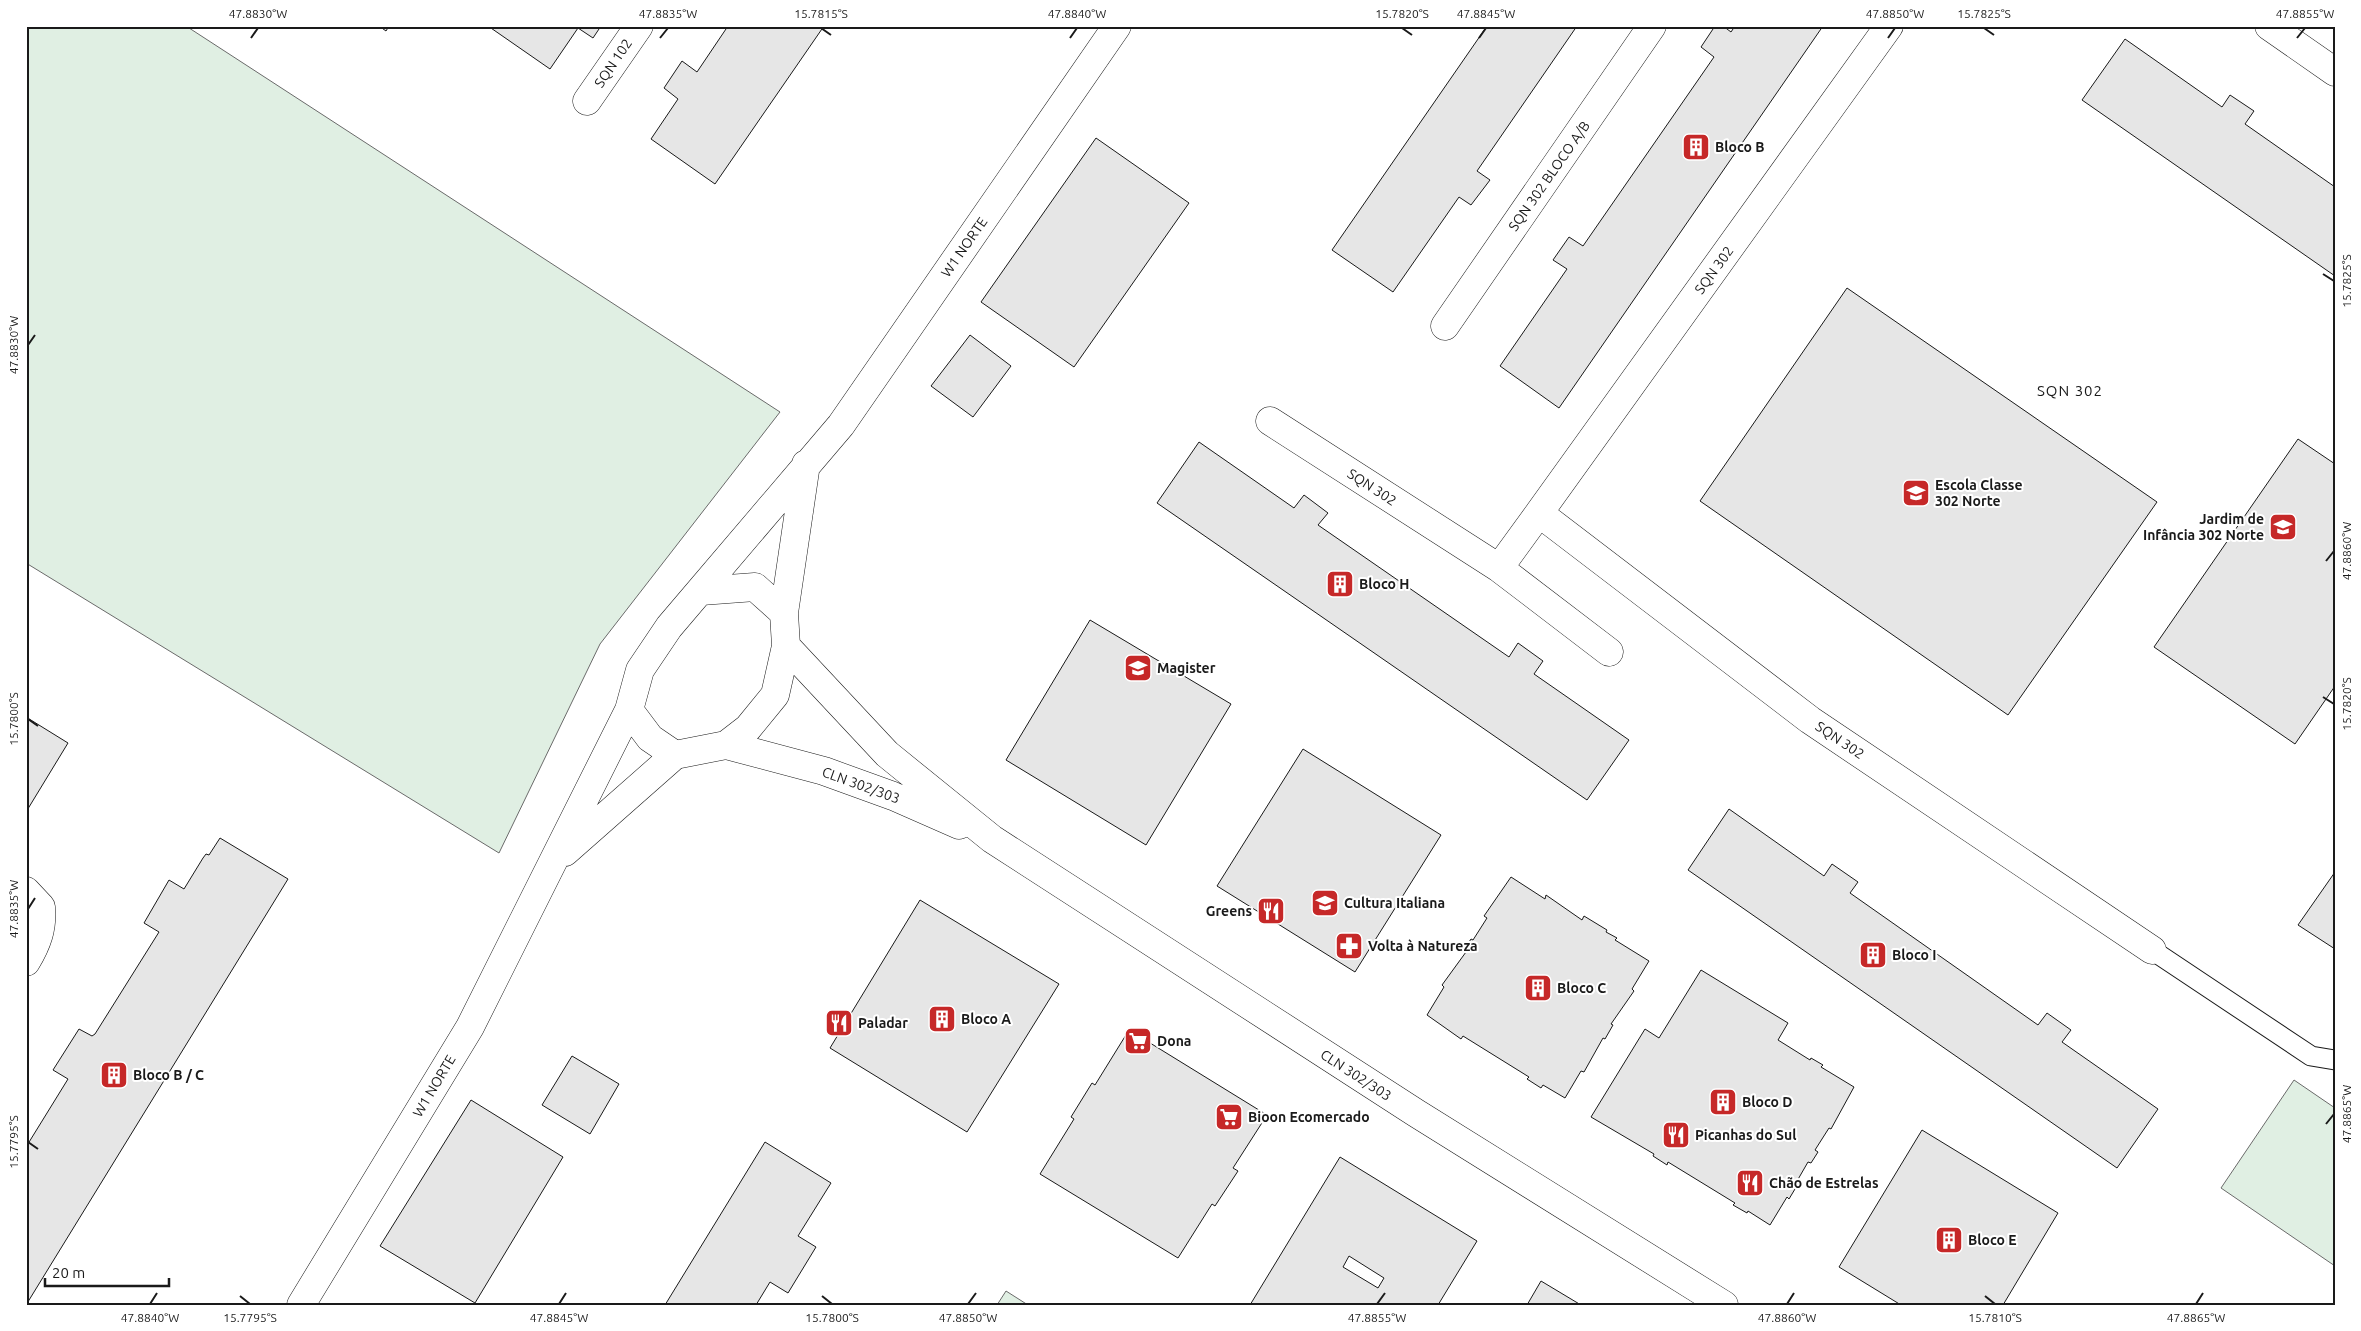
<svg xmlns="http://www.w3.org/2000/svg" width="2361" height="1331" font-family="Ubuntu,sans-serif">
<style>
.green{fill:#e0efe3;stroke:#6a6a6a}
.building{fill:#e6e6e6;stroke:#1a1a1a;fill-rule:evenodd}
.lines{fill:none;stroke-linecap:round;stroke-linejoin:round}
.service-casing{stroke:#1a1a1a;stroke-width:21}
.minor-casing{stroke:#1a1a1a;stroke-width:29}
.tertiary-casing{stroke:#1a1a1a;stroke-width:29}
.service{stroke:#fff;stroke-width:19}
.minor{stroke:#fff;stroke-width:28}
.tertiary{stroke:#fff;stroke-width:28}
.ticks{fill:none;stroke:#1a1a1a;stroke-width:2}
.labels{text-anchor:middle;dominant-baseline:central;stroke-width:4;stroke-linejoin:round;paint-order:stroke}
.street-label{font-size:14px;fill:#1a1a1a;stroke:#fff}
.poi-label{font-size:14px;font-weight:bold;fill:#1a1a1a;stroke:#fff;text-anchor:start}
.neighbourhood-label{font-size:15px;letter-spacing:1px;fill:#1a1a1a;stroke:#fff}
.neatline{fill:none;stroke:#1a1a1a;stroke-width:2}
.ticks-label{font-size:12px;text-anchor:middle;fill:#1a1a1a}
</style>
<rect width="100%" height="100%" fill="#fff"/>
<path class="green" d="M 26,26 L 186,26 L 780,412 L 600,644 L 499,853 L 26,563 Z
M 2294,1080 L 2335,1108 L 2335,1266 L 2221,1188 Z
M 1006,1291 L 1028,1305 L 997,1305 Z"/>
<path class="building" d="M 379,26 L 389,26 L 386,31 Z
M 488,26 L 601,26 L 593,38 L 578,28 L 550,69 Z
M 728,26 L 824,26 L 715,184 L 651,139 L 678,99 L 664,88 L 682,61 L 697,72 Z
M 1487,26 L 1577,26 L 1477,171 L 1490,180 L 1471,205 L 1459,197 L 1393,292 L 1332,250 Z
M 1715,26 L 1723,26 L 1731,32 L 1735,26 L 1823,26 L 1559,408 L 1500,366 L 1567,269 L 1553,260 L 1569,237 L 1583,246 L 1714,57 L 1701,47 Z
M 2125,39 L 2222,107 L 2230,95 L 2254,111 L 2245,124 L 2335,187 L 2335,276 L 2082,100 Z
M 1096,138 L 1189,203 L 1074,367 L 981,302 Z
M 1847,288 L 2157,502 L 2008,715 L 1700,501 Z
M 970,335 L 1011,366 L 973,417 L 931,386 Z
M 2298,439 L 2335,464 L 2335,686 L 2295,744 L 2154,647 Z
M 1199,442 L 1294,508 L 1304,495 L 1328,513 L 1318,525 L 1509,657 L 1518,643 L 1543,661 L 1534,674 L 1629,740 L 1587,800 L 1157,503 Z
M 1090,620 L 1231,704 L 1146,845 L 1006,760 Z
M 26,717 L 68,743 L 26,812 Z
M 1303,749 L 1441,835 L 1355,972 L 1217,886 Z
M 1729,809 L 1824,876 L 1832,864 L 1858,882 L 1850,893 L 2038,1025 L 2047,1013 L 2071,1030 L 2062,1042 L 2158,1109 L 2117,1168 L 1688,870 Z
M 220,838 L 288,879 L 26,1305 L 26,1147 L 68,1079 L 53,1070 L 79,1029 L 92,1036 L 95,1034 L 159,932 L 144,923 L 169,880 L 184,889 L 203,858 L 206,854 L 209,855 Z
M 2335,872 L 2335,949 L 2298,925 Z
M 1511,877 L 1545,899 L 1546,895 L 1582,920 L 1584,916 L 1607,930 L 1606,932 L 1617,938 L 1615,940 L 1649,961 L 1632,989 L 1634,991 L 1611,1024 L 1613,1025 L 1605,1039 L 1603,1038 L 1584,1072 L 1581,1071 L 1565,1098 L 1543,1085 L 1541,1088 L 1527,1079 L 1529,1077 L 1463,1036 L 1461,1039 L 1427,1015 L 1444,987 L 1442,985 L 1466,952 L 1463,951 L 1471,939 L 1473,940 L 1487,918 L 1484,916 Z
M 920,900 L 1059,984 L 967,1132 L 830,1048 Z
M 1701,970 L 1788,1023 L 1778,1040 L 1810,1060 L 1811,1058 L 1823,1065 L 1821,1067 L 1854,1087 L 1831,1129 L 1829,1128 L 1815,1150 L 1818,1152 L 1811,1163 L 1808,1162 L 1793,1188 L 1795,1189 L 1789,1199 L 1787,1197 L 1770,1225 L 1748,1211 L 1747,1213 L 1733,1205 L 1735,1203 L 1668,1162 L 1667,1165 L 1653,1156 L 1654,1154 L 1591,1117 L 1645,1029 L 1659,1038 Z
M 1129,1030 L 1267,1115 L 1233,1168 L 1238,1171 L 1215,1206 L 1212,1204 L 1178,1258 L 1040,1174 L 1074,1119 L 1071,1117 L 1092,1083 L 1095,1085 Z
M 572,1056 L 619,1084 L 590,1134 L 542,1105 Z
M 471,1100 L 563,1157 L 475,1303 L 380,1246 Z
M 1922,1130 L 2058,1213 L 2003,1305 L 1901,1305 L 1839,1267 Z
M 765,1142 L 831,1183 L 798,1236 L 816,1247 L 788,1293 L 770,1282 L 756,1305 L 665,1305 Z
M 1340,1157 L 1477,1241 L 1438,1305 L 1250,1305 ZM 1349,1256 L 1384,1278 L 1378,1288 L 1343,1267 Z
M 1541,1281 L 1581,1305 L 1527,1305 Z"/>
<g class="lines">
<g class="service-casing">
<path id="service" d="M 2152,950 L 2311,1056 L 2335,1060"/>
</g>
<g class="minor-casing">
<path id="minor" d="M 1889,26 L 1539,513 L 1810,720 L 2152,950
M 2269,26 L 2335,72
M 587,101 L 639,26
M 1445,326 L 1652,26
M 1270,421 L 1499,568 L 1609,652
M 1499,568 L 1539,513
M 26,891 L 41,907 C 43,928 37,944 26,962"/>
</g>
<g class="tertiary-casing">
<path id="tertiary" d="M 701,591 L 755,587 L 784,613
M 786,646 L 887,754 L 992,839 L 1416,1113 L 1724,1305
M 629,710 L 650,738 L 675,755 L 726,745 L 748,728 L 775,695 L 786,646 L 784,613 L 806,464
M 726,745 L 824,771 L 893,796 L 959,825
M 565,852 L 675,755
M 301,1305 L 470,1027 L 629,710 L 640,670 L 669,627 L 841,425 L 1117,26"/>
</g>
<use href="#service" class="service"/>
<use href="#minor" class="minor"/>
<use href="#tertiary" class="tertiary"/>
</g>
<path class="ticks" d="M 821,28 L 831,35M 1402,28 L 1412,35M 1984,28 L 1994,35M 251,38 L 258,28M 660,38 L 668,28M 1070,38 L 1077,28M 1479,38 L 1486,28M 1888,38 L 1895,28M 2297,38 L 2305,28M 2323,274 L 2334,281M 28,345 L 35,335M 2326,561 L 2334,551M 2323,697 L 2334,704M 28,719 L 38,726M 28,909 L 35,898M 2326,1124 L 2334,1114M 28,1142 L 38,1149M 240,1296 L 250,1304M 822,1296 L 832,1304M 1985,1296 L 1995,1304M 150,1304 L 157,1293M 559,1304 L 566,1293M 968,1304 L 976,1293M 1377,1304 L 1385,1293M 1787,1304 L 1794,1293M 2196,1304 L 2203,1293"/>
<defs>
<g id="building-square" transform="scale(1.4375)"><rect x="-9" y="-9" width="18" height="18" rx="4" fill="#c62828" stroke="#fff"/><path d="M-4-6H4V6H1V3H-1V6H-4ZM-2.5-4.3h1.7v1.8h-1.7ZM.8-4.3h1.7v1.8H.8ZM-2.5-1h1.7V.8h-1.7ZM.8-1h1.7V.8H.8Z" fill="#fff"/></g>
<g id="school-square" transform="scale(1.4375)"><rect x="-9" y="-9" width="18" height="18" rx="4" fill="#c62828" stroke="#fff"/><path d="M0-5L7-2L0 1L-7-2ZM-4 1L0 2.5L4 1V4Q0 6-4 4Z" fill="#fff"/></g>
<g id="restaurant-square" transform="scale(1.4375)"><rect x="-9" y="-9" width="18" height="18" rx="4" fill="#c62828" stroke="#fff"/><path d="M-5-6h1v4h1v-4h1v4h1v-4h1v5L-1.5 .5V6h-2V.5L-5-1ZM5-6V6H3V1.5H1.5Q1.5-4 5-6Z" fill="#fff"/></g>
<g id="pharmacy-square" transform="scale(1.4375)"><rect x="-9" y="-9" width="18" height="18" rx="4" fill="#c62828" stroke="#fff"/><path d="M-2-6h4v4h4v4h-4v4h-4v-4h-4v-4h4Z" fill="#fff"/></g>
<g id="supermarket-square" transform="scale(1.4375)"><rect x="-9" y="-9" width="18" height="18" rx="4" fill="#c62828" stroke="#fff"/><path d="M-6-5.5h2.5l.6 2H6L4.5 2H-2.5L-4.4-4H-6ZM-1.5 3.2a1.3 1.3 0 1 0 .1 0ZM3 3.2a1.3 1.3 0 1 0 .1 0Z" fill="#fff"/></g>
</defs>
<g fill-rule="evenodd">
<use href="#building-square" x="1696" y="147"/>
<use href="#school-square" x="1916" y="493"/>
<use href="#school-square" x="2283" y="527"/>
<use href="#building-square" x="1340" y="584"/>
<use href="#school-square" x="1138" y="668"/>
<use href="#school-square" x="1325" y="903"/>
<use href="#restaurant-square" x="1271" y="911"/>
<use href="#pharmacy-square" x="1349" y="946"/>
<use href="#building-square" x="1873" y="955"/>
<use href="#building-square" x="1538" y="988"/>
<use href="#building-square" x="942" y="1019"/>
<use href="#restaurant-square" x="839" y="1023"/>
<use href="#supermarket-square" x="1138" y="1041"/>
<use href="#building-square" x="114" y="1075"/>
<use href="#building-square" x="1723" y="1102"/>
<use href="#supermarket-square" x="1229" y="1117"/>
<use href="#restaurant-square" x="1676" y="1135"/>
<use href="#restaurant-square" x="1750" y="1183"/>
<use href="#building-square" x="1949" y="1240"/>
</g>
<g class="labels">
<g class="street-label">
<text transform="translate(613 63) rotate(-56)">SQN 102</text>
<text transform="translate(1549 176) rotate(-55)">SQN 302 BLOCO A/B</text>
<text transform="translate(964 247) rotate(-55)">W1 NORTE</text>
<text transform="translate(1714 270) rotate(-54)">SQN 302</text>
<text transform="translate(1372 487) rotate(33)">SQN 302</text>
<text transform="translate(1840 740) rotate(34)">SQN 302</text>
<text transform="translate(861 785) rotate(20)">CLN 302/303</text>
<text transform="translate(1356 1075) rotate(33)">CLN 302/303</text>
<text transform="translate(434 1086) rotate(-59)">W1 NORTE</text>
</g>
<g class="poi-label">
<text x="1715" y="147">Bloco B</text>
<text x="1935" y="485">Escola Classe<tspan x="1935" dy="16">302 Norte</tspan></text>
<text x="2264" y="519" text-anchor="end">Jardim de<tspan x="2264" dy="16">Infância 302 Norte</tspan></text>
<text x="1359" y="584">Bloco H</text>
<text x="1157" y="668">Magister</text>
<text x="1344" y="903">Cultura Italiana</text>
<text x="1252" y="911" text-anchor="end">Greens</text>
<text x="1368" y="946">Volta à Natureza</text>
<text x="1892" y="955">Bloco I</text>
<text x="1557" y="988">Bloco C</text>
<text x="961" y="1019">Bloco A</text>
<text x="858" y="1023">Paladar</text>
<text x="1157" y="1041">Dona</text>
<text x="133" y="1075">Bloco B / C</text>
<text x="1742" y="1102">Bloco D</text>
<text x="1248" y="1117">Bioon Ecomercado</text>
<text x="1695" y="1135">Picanhas do Sul</text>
<text x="1769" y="1183">Chão de Estrelas</text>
<text x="1968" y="1240">Bloco E</text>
</g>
<g class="neighbourhood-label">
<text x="2070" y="390">SQN 302</text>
</g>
</g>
<rect width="2361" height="1331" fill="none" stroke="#ffffff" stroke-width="55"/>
<path d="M45 1278v8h124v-8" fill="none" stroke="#1a1a1a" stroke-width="2.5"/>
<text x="52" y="1278" font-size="15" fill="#1a1a1a" stroke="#ffffff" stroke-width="4" paint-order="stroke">20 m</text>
<rect x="28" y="28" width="2306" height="1276" class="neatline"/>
<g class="ticks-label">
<text x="258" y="18">47.8830°W</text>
<text x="668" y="18">47.8835°W</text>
<text x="821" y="18">15.7815°S</text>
<text x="1077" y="18">47.8840°W</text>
<text x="1402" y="18">15.7820°S</text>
<text x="1486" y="18">47.8845°W</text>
<text x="1895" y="18">47.8850°W</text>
<text x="1984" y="18">15.7825°S</text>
<text x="2305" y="18">47.8855°W</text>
<text transform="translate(2347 281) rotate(-90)" y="4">15.7825°S</text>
<text transform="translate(14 345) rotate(-90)" y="4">47.8830°W</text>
<text transform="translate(2347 551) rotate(-90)" y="4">47.8860°W</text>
<text transform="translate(2347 704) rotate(-90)" y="4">15.7820°S</text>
<text transform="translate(14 719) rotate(-90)" y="4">15.7800°S</text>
<text transform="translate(14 909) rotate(-90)" y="4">47.8835°W</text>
<text transform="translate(2347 1114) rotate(-90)" y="4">47.8865°W</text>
<text transform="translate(14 1142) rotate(-90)" y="4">15.7795°S</text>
<text x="150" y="1322">47.8840°W</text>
<text x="250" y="1322">15.7795°S</text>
<text x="559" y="1322">47.8845°W</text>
<text x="832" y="1322">15.7800°S</text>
<text x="968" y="1322">47.8850°W</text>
<text x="1377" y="1322">47.8855°W</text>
<text x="1787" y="1322">47.8860°W</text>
<text x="1995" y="1322">15.7810°S</text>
<text x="2196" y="1322">47.8865°W</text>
</g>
</svg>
